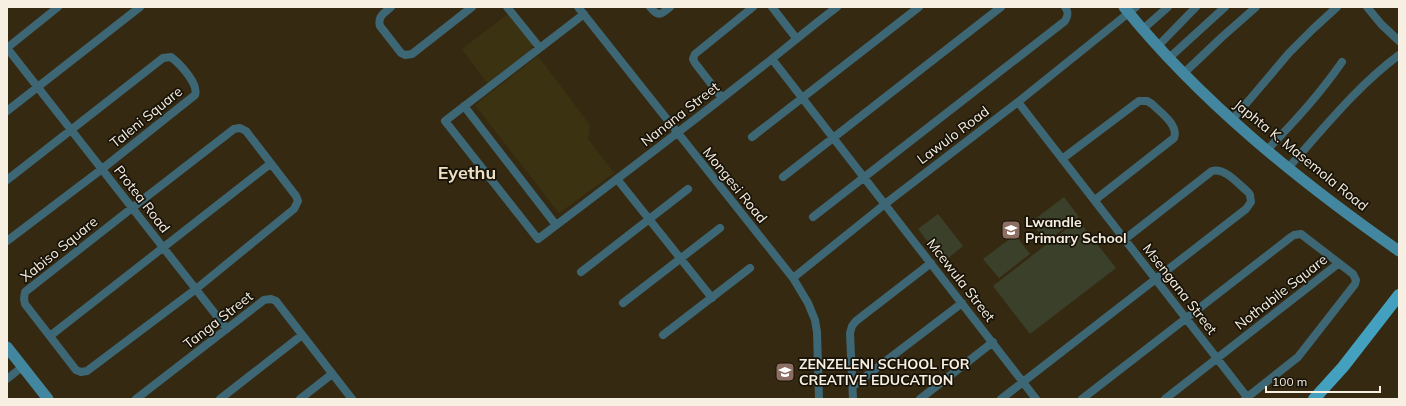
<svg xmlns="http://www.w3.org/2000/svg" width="1406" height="406" font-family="Mulish,sans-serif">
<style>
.green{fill:#3b402b}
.sand{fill:#3b3212}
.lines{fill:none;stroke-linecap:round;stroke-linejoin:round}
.street{stroke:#3d6775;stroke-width:8}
.secondary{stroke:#42879f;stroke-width:11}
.primary{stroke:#43a1bf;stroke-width:12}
.labels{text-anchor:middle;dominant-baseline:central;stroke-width:3.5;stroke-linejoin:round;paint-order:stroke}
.street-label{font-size:14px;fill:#f7efe1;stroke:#181309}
.poi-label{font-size:14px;font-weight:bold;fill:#f7efe1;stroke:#181309;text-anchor:start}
.district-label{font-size:18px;font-weight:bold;fill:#efdfc2;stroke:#181309}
</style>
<rect width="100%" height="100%" fill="#362911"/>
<path class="green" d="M 1064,197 L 1079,217 L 1046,242 L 1031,222 Z
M 938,214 L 963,246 L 943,262 L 918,229 Z
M 1078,220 L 1116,268 L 1030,334 L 993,286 Z
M 1015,235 L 1030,254 L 999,278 L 983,259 Z"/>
<path class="sand" d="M 508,14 L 533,44 L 530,52 L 488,84 L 462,49 Z
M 538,56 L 590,125 L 588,139 L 614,173 L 559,213 L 475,105 Z"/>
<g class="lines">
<path class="street" d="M 391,7 C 385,13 377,16 380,26 L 401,53 L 405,55 L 412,54 L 472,7
M 507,7 L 540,48
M 578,7 L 793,278 L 808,303 L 815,320 L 817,332 L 819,399
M 650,7 C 659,18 661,14 670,7
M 772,7 L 796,38
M 1367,7 L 1381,24 L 1399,41
M 584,14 L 445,121 L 538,239 C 605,188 673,137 740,84 C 773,59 804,32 837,7
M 1143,29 L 1168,7
M 1158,46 L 1196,7
M 7,48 L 227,329
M 7,48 L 58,7
M 1169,58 L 1225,7
M 772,59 L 1036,399
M 1184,73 L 1222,37 L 1256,7
M 722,98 L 695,63 L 693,59 L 695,54 L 753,7
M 1018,102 L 1247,397
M 464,106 L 556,225
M 7,111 L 140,7
M 1232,120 L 1256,92 L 1289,53 L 1313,29 L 1337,7
M 240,128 L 246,131 L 296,196 L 298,201 L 294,209 L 196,289 L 87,371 L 81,372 L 76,370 L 25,304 L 24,299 L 25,292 L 132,208 L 234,129 Z
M 752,137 L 919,7
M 1267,150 C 1295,121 1319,95 1342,62
M 1062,159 L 1139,101 L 1147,101 L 1152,104 C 1160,112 1179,125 1174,138 L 1095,200
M 1288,168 C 1323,129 1357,86 1399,55
M 783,177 L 1001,7
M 617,179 L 712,298
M 7,180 L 163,58 L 171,57 C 180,64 199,84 195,95 L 102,169 L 7,241
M 813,217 L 1065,21 C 1068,16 1069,12 1065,7
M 581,272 L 688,189
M 793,278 L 885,204 L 1018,102 L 1136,7
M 623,303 L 720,228
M 663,335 L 750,268
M 50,336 L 270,164
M 7,379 L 22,367
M 853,386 L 962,303
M 136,399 L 264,300 L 271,299 L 276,301 L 352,399
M 220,399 L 302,335
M 300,399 L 332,374
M 853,399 L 850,333 L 852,326 L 856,321 L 931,263
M 920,399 L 993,342
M 1001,399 L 1246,209 L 1251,202 L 1250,195 L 1248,192 C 1238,184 1225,167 1212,171 L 1125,239
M 1082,399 L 1291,237 L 1294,235 L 1301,234 L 1353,274 L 1356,280 L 1355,284 L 1298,357 L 1245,399
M 1165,399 L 1339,263"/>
<path class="secondary" d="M 1124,7 C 1201,102 1299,181 1399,251
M 7,347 L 48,399"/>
<path class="primary" d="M 1314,399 L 1343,367 L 1399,295"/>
</g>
<defs>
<g id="school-square" transform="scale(1)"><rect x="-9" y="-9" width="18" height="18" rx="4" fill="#8d6e63" stroke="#181309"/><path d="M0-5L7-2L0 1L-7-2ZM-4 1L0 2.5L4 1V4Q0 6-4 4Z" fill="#fff"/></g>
</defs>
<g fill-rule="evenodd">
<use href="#school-square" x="1011" y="230"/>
<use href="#school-square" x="785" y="372"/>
</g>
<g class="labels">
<g class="street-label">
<text transform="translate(680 114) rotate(-38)">Nanana Street</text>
<text transform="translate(146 117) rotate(-39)">Taleni Square</text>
<text transform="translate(953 135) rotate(-37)">Lawulo Road</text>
<text transform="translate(1301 155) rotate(39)">Japhta K. Masemola Road</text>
<text transform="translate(735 185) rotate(51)">Mongesi Road</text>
<text transform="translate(142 199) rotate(52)">Protea Road</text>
<text transform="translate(59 249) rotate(-39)">Xabiso Square</text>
<text transform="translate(961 280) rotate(52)">Mcewula Street</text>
<text transform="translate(1180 289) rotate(52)">Msengana Street</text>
<text transform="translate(1281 292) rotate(-38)">Nothabile Square</text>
<text transform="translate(218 320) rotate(-38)">Tanga Street</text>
</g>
<g class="poi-label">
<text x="1025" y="222">Lwandle<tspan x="1025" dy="16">Primary School</tspan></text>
<text x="799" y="364">ZENZELENI SCHOOL FOR<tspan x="799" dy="16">CREATIVE EDUCATION</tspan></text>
</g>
<g class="district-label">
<text x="467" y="172">Eyethu</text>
</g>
</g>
<rect width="1406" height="406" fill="none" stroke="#f7efe1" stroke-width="16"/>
<path d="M1266 386v6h114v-6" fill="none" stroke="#f7efe1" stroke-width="2"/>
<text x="1272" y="386" font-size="12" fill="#f7efe1" stroke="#181309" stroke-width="3" paint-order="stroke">100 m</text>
</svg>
